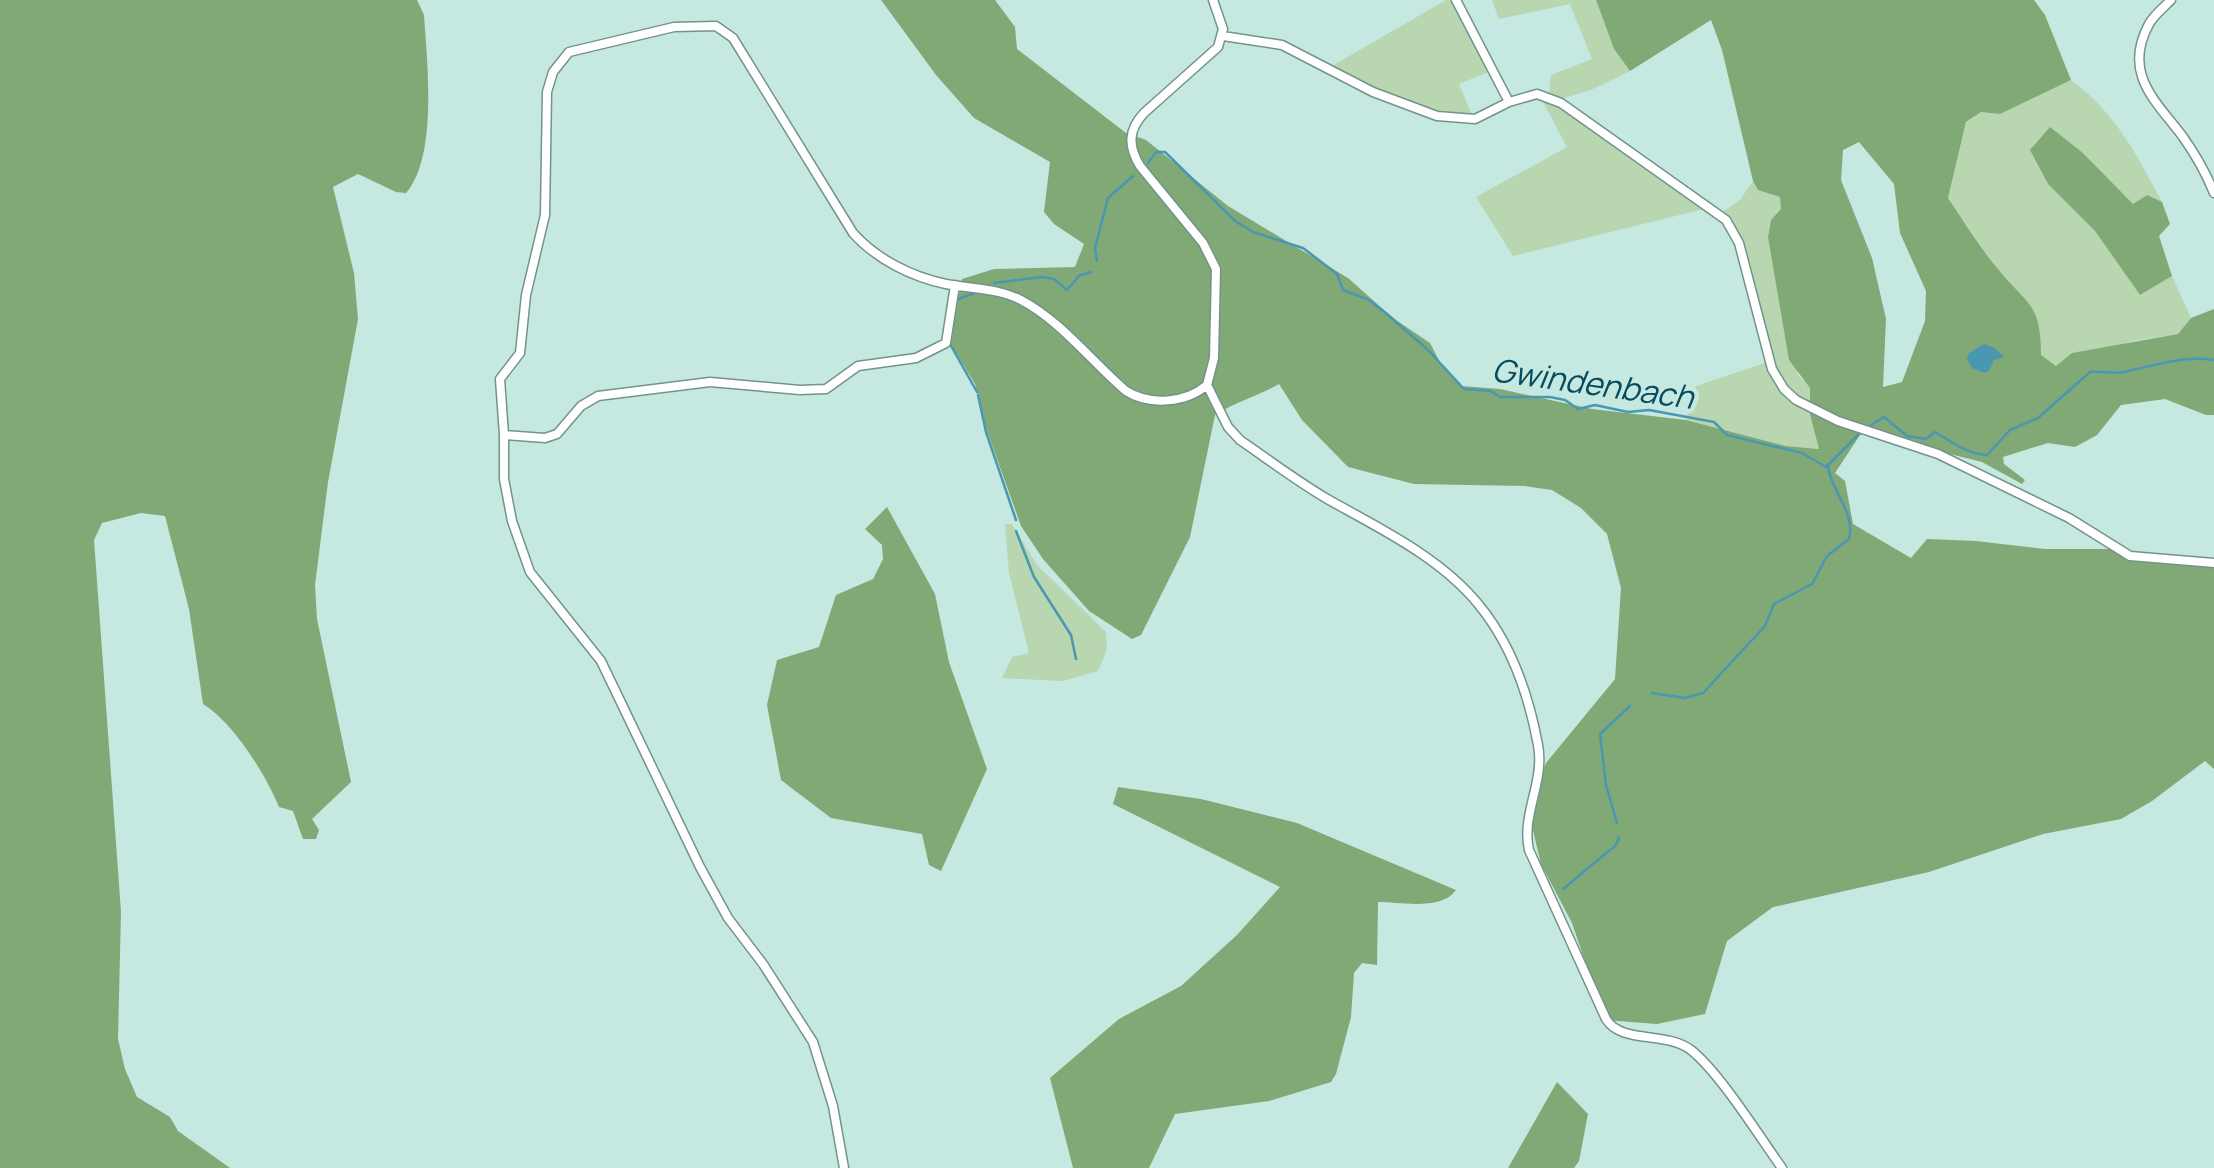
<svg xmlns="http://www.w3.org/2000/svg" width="2214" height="1168" font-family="Manrope,sans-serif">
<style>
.green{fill:#b8d6b0}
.forest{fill:#80a976;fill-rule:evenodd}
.water{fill:#4a97b1}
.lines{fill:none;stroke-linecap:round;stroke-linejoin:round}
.stream{stroke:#4a97b1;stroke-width:2.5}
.street-casing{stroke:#73938c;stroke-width:11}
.street{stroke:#fff;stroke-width:8}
.labels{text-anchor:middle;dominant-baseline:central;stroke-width:9;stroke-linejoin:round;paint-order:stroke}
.water-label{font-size:32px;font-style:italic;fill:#064b5e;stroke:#c5e8e0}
</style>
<rect width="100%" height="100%" fill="#c5e8e0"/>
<path class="green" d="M 1446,0 L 1460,0 L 1496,69 L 1459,84 L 1474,120 L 1434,118 L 1325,70 Z
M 1492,0 L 1596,0 L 1614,49 L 1630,71 L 1591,90 L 1560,99 L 1704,209 L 1513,256 L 1476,197 L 1567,147 L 1541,98 L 1549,94 L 1551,75 L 1592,59 L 1570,4 L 1499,19 Z
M 2071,80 C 2116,113 2136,154 2162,202 L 2147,195 L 2133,204 L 2083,153 L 2051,128 L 2031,150 L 2048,184 L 2095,231 L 2140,295 L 2172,276 L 2191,318 L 2178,334 L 2132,341 L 2057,367 L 2040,355 C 2041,302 2027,305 1998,269 C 1979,246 1964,221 1948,197 L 1966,123 L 1981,112 L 2000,114 Z
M 1753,181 L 1758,190 L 1780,196 L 1781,209 L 1771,220 L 1768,237 L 1798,375 L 1810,387 L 1810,414 L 1820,449 L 1786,446 L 1686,420 L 1696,386 L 1765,363 L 1736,245 L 1729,229 L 1716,216 L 1740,200 Z
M 1005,524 L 1012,524 L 1037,565 L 1106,632 L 1107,649 L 1098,671 L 1063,681 L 1002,678 L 1012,657 L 1029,653 L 1009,573 Z"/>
<path class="forest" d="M 0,0 L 417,0 L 424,15 C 427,62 438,156 406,193 L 396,192 L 358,174 L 333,187 L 354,273 L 358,319 L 328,482 L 315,585 L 317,619 L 351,782 L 312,819 L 319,830 L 316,839 L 303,839 L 293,811 L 279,807 C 266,775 233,722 203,704 L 189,609 L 165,516 L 141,513 L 102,523 L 94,540 L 121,912 L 118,1039 L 125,1069 L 137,1097 L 170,1117 L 178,1131 L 230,1168 L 0,1168 Z
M 881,0 L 995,0 L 1015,27 L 1017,49 L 1126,133 L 1146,140 L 1228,206 L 1348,278 L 1393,318 L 1430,343 L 1442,366 L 1462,386 L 1500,389 L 1592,409 L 1686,420 L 1786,446 L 1819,449 L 1810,414 L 1810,388 L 1789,360 L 1768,237 L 1771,220 L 1781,209 L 1780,197 L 1758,190 L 1753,181 L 1722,50 L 1711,20 L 1630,71 L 1614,49 L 1596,0 L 2034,0 L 2045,15 L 2071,80 L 2000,114 L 1981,112 L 1966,122 L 1948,198 C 1964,221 1979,247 1998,269 C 2027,305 2041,302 2041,355 L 2056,366 L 2072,353 L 2178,334 L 2191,318 L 2214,309 L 2214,415 L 2206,415 L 2165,399 L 2121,405 L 2097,435 L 2075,447 L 2048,443 L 2003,457 L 2004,464 L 2025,480 L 2022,484 L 1982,462 L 1862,432 L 1835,473 L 1845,481 L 1853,524 L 1911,558 L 1927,539 L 1976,541 L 2045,549 L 2110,549 L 2214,561 L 2214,769 L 2205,761 L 2152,801 L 2121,819 L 2043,834 L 1929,872 L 1773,907 L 1727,941 L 1705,1014 L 1657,1024 L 1605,1020 L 1572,923 L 1541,864 L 1532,826 L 1531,801 L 1546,763 L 1615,679 L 1621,588 L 1607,534 L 1581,508 L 1552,490 L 1524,486 L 1414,484 L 1348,467 L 1302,420 L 1279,384 C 1258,396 1235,402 1215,415 L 1190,537 L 1141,635 L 1132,639 L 1089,611 L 1043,559 L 1021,526 L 986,428 L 975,384 L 950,343 L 962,279 L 994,269 L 1075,267 L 1084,244 L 1054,224 L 1044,212 L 1050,162 L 974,118 L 936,75 ZM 1859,142 L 1894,184 L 1900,233 L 1926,291 L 1925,321 L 1902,382 L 1883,387 L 1886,319 L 1872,258 L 1841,180 L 1843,150 Z
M 2050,127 L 2083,153 L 2133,204 L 2147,195 L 2162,202 L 2170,224 L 2159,236 L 2172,276 L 2140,295 L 2095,231 L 2048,184 L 2030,150 Z
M 887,507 L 935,594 L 949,662 L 987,769 L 941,871 L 929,865 L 922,834 L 831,818 L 781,780 L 767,705 L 777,660 L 819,647 L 836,595 L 873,579 L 883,559 L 882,545 L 865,529 Z
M 1118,787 L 1201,799 L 1297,823 L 1456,890 C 1442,911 1400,902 1378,902 L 1377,965 L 1362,963 L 1354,973 L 1351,1017 L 1336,1074 L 1331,1082 L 1269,1101 L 1175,1114 L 1149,1168 L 1073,1168 L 1050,1078 L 1119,1019 L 1181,986 L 1237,935 L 1280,887 L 1113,804 Z
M 1557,1082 L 1588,1114 L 1579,1161 L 1574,1168 L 1508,1168 Z"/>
<path class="water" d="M 1984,344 L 1995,348 L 2004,357 L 1994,360 L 1989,371 L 1984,373 L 1972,368 L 1967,359 L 1969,353 Z"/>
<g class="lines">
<path class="stream" d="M 1148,163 L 1156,152 L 1165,152 L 1235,221 L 1253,232 L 1303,248 L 1337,274 L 1343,290 L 1369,300 L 1387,314 L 1428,350 L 1464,389 L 1491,391 L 1500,397 L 1550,397 L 1565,400 L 1578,409 L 1595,405 L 1628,412 L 1649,410 L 1714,422 L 1727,435 L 1802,453 L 1826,467 L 1861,432
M 1097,261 L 1095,248 L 1108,198 L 1133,176
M 994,283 L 1043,277 L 1054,279 L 1067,290 L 1079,276 L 1091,272
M 956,303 L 958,299 L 980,291
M 950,344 L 977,392
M 978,395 L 986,432 L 1016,520
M 1871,425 L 1884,417 L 1907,436 L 1926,439 L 1935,432 C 1950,441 1969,455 1987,455 L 2010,430 L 2038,418 L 2090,372 C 2101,371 2113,374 2124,372 C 2153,366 2183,355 2214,360
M 1016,531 L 1034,577 L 1071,635 L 1076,659
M 1652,693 L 1685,698 L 1703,693 L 1765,626 L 1774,604 L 1812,584 L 1827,556 L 1849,539 C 1856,514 1832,492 1828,467
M 1617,823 L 1606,785 L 1600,734 L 1630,706
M 1563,889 L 1616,845 L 1619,837"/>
<g class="street-casing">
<path id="street" d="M 2171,0 C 2164,7 2154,15 2149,24 C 2122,74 2156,101 2183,137 C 2195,154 2206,173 2214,193
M 1223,36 L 1282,45 L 1373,92 L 1437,116 L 1475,119 L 1509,102 L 1456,0
M 1509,102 L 1537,94 L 1561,103 L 1726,220 L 1739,243 L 1772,369 L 1784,389 L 1796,400 L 1838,421 L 1938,454 L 2069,518 L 2130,556 L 2214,563
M 1207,385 L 1228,427 L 1240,440 C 1269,460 1298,482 1329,500 C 1381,529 1441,558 1479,605 C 1511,644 1529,696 1538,745 C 1545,782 1521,814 1529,850 L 1606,1019 C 1621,1044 1666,1031 1691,1050 C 1720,1073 1759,1136 1782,1168
M 1207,385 L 1214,358 L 1216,269 L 1203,243 L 1140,166 C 1128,146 1128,130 1144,113 L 1218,47 L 1223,29 L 1213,0
M 504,435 L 500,379 L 520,353 L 526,295 L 545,215 L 547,92 L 553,72 L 569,52 L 674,27 L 716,26 L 733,38 L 853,233 C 876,259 912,277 946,284 C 972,289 997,288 1021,300 C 1061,321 1092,362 1126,391 C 1150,406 1186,403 1207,385
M 844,1168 L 833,1106 L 813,1042 L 763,964 L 728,918 L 700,867 L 601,661 L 530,572 L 512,521 L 504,479 L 504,435 L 545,438 L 557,434 L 581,406 L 598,396 L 710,382 L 800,390 L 826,389 L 858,366 L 916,358 L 946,343 L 955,285"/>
</g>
<use href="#street" class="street"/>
</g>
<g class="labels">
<g class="water-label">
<text transform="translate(1593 383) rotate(8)">Gwindenbach</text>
</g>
</g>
</svg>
